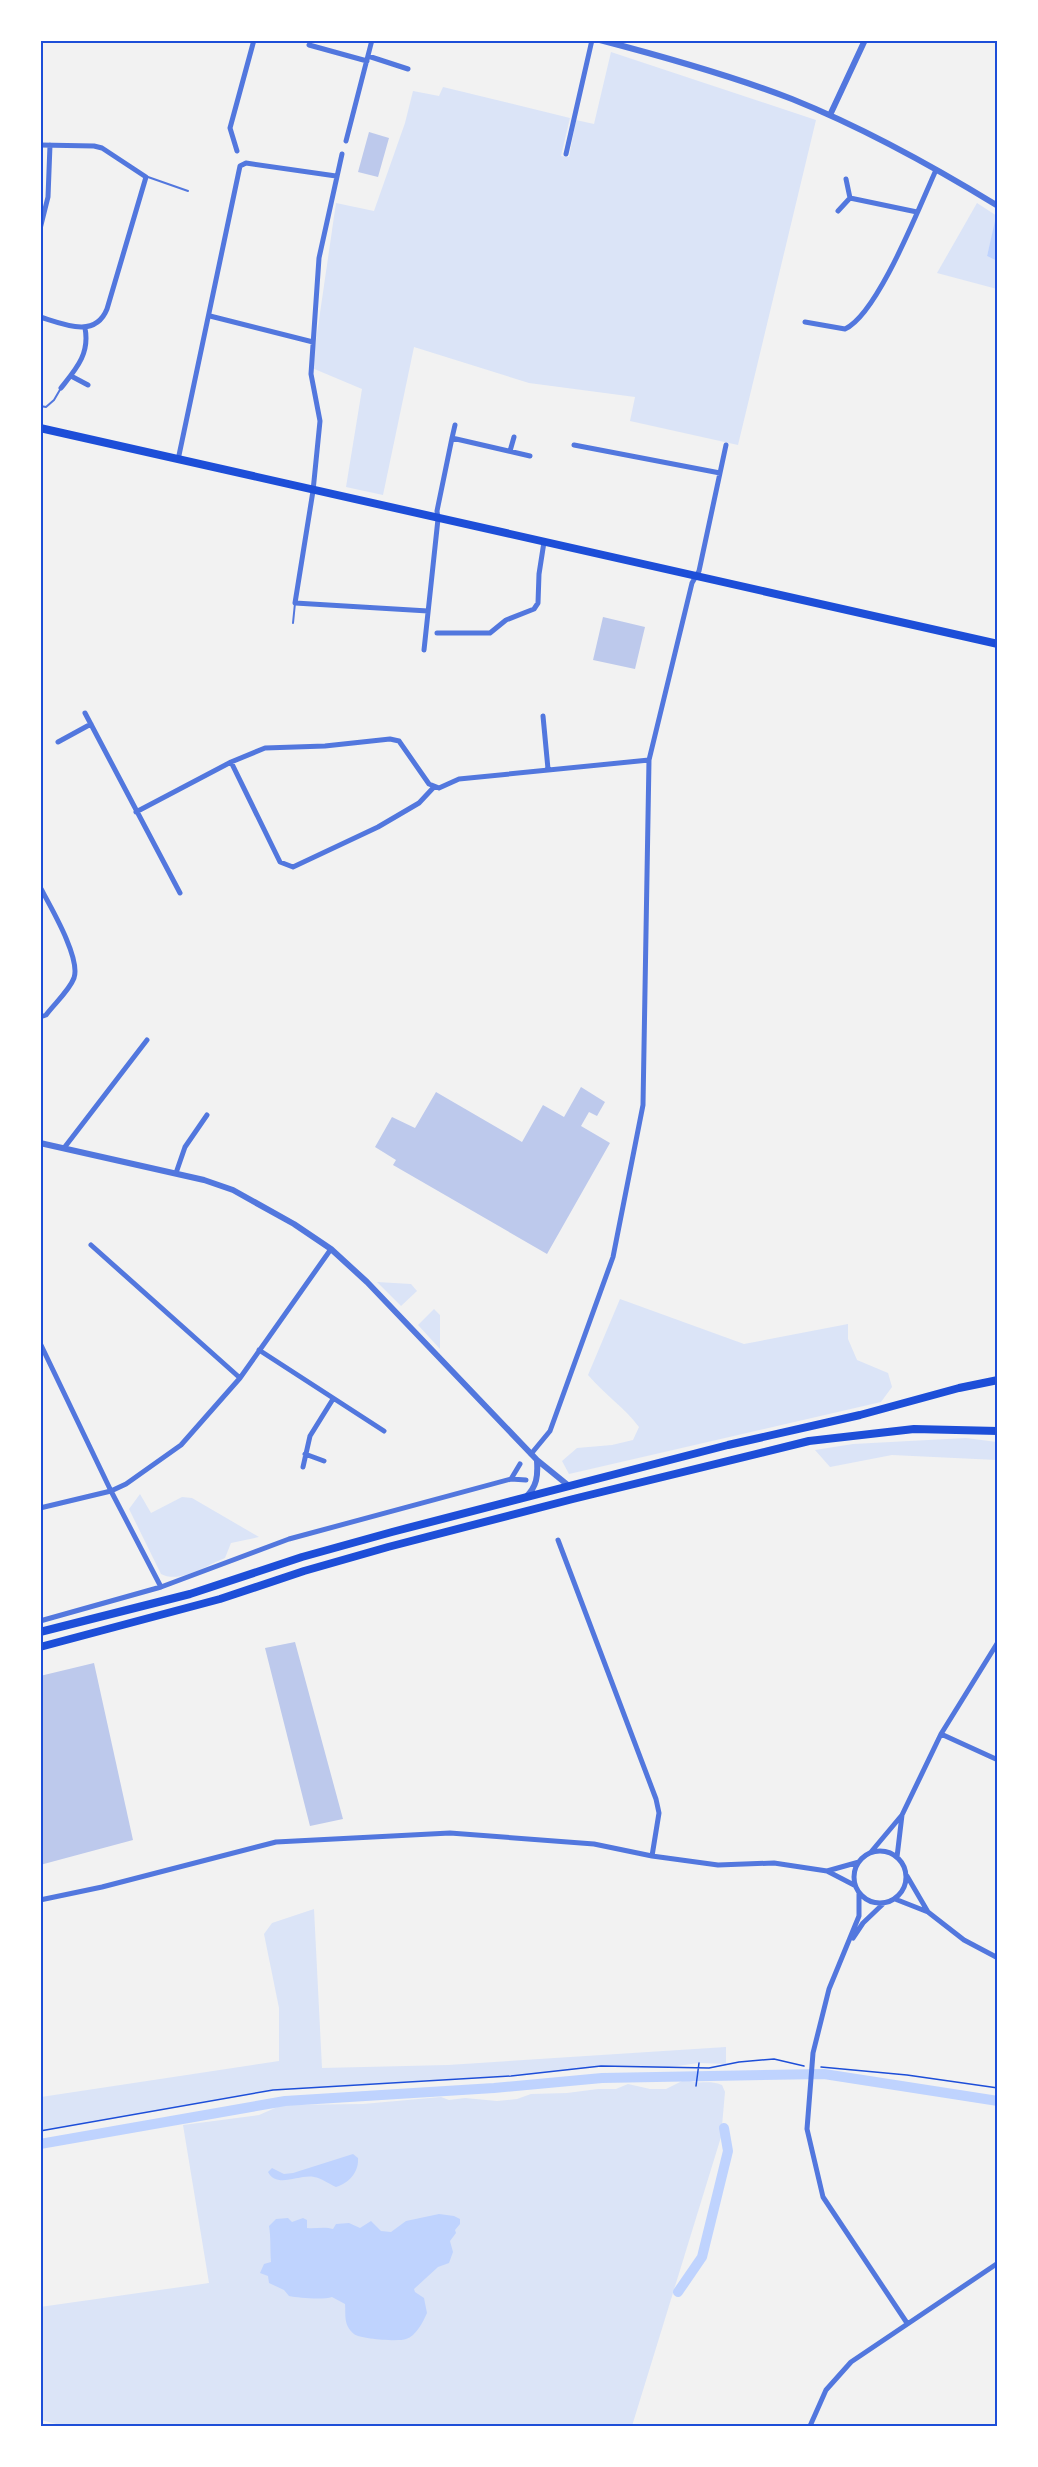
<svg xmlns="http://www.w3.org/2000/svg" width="1038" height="2467" font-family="'Varela Round',sans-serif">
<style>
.green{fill:#dbe4f7}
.water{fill:#bfd3fe}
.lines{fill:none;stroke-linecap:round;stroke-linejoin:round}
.canal{stroke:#bfd3fe;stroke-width:10}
.building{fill:#bdc9ec}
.path{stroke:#1d4ed8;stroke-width:1.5}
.service{stroke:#5277de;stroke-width:2}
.minor{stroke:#5277de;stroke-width:5}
.tertiary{stroke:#5277de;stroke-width:6}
.primary{stroke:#1d4ed8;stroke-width:8}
.trunk{stroke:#1d4ed8;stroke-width:8}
.neatline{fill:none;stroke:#1d4ed8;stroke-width:2}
</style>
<rect width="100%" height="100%" fill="#f2f2f2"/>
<path class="green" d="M 611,52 L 816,120 L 738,445 L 630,421 L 635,397 L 529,383 L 414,347 L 383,495 L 346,487 L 362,389 L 312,368 L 336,203 L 374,211 L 405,123 L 413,91 L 439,96 L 443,87 L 570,118 L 561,156 L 569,157 L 576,120 L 594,124 Z
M 977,203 L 997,216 L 987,256 L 997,261 L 997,289 L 937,273 Z
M 377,1282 L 411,1284 L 417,1291 L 401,1306 Z
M 620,1299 L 744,1344 L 848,1324 L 848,1339 L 857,1360 L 888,1373 L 892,1387 L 881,1402 L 569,1474 L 562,1461 L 577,1448 L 612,1445 L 633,1440 L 639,1427 C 624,1407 604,1394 588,1375 Z
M 434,1309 L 440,1315 L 440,1349 L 418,1325 Z
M 966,1438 L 997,1442 L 997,1460 L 892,1455 L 830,1467 L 815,1450 L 853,1444 Z
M 140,1494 L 151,1513 L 182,1497 L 192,1498 L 259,1537 L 231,1543 L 225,1558 C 207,1565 180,1584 161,1574 L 129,1509 Z
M 314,1909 L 322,2068 L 448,2065 L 726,2047 L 726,2064 L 699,2063 L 662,2068 L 601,2066 L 530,2074 L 273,2090 L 41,2131 L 41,2097 L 279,2061 L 279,2008 L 264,1934 L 272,1923 Z
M 686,2079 C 697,2086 707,2079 722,2085 L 725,2092 L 721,2137 L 632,2426 L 64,2426 L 41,2420 L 40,2307 L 209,2283 L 183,2125 L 259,2115 L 282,2105 L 363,2104 L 441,2097 L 449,2100 L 465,2098 L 497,2101 L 517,2099 L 531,2094 L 567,2093 L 598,2089 L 616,2089 L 628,2084 L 650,2089 L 666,2089 Z"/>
<path class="water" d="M 995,221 L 997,223 L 997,261 L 987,256 Z
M 353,2154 L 358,2158 C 359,2172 349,2183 336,2187 C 329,2184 321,2178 314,2177 C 299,2174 277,2189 268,2172 L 272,2168 L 284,2174 L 293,2173 Z
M 439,2214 L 454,2216 L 460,2219 L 460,2224 L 455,2230 L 456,2233 L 450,2241 L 453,2252 L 449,2263 L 438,2267 L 414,2289 L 415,2292 L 424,2298 L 427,2313 C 423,2322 416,2336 406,2339 C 399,2342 360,2339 354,2334 C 343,2325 346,2315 345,2304 L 332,2297 C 323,2300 299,2298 289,2296 L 284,2290 L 269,2283 L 268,2276 L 260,2273 L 264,2264 L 271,2262 C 270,2249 271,2238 269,2226 L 276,2219 L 288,2218 L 292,2222 L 303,2218 L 307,2220 L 307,2228 C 316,2229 324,2226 333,2229 L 336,2224 L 349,2223 L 360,2228 L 371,2221 L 381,2231 L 391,2232 L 406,2221 Z"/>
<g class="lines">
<path class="canal" d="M 40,2144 L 285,2101 L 494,2088 L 602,2078 L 824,2074 L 998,2101
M 678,2292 L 702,2257 L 728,2151 L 724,2128"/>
</g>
<path class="building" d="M 369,132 L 389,138 L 378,177 L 358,172 Z
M 603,617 L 645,627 L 635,669 L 593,660 Z
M 581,1087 L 605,1102 L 597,1116 L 589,1112 L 581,1126 L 610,1143 L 547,1254 L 393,1165 L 396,1160 L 375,1147 L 392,1117 L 415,1128 L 436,1092 L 522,1142 L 543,1105 L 564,1117 Z
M 295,1642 L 343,1819 L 310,1826 L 265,1648 Z
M 94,1663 L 133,1840 L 40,1865 L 40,1676 Z"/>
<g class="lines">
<path class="path" d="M 821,2067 L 907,2075 L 998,2088
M 696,2086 L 699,2063
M 40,2131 L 273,2090 L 511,2076 L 601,2066 L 709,2068 L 739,2062 L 774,2059 L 804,2066"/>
<path class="service" d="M 148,177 L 188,191
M 40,406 L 46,407 L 54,400 L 61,388
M 293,623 L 295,603"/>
<path class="minor" d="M 309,45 L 367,61
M 368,56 L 408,69
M 346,141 L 372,40
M 40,145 L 94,146 L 102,148 L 146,177 L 107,309 C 95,339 63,324 40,317
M 237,151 L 230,128 L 254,40
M 342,154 L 319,258 L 311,374 L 320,421 L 313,491 L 295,603 L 428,611
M 566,154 L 592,40
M 850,198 L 917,212
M 838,211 L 850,198 L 846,179
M 40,229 L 48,197 L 50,145
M 210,316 L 313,342
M 805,322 L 845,329 C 878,314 920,205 936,170
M 71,376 L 88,385
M 61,388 C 76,369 90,354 85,328
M 452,438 L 455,425
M 574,445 L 720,473
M 510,451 L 514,437
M 178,460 L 240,166 L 246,163 L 336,176
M 437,633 L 490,633 L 506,620 L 534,609 L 538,603 L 539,574 L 544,542
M 424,650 L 438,519 L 437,511 L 452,438 L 530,456
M 85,713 L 180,893
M 543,716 L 548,769
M 58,742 L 91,724
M 231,762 L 280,862 L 293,867 L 378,827 L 419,803 L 434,787
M 136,812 L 231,762 L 265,748 L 325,746 L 390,739 L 399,741 L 429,784 L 439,788 L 459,779 L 649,760
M 40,887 C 50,906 81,958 74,978 C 69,991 54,1004 46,1015 L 40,1017
M 64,1148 L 147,1040
M 176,1173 L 185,1147 L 207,1115
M 91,1245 L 240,1378
M 40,1343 L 111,1491 L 161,1587
M 259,1350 L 384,1431
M 305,1454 L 324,1461
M 531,1454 L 550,1431 L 613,1257 L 643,1105 L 649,760 L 692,583 L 699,571 L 726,445
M 520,1464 L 511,1479 L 526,1480
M 303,1467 L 310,1436 L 333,1399
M 40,1508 L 111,1491 L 126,1484 L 181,1445 L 240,1378 L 331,1249
M 558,1540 L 656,1799 L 659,1813 L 652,1856
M 40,1621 L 161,1587 L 289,1539 L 511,1479
M 941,1734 L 998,1760
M 902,1815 L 941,1734 L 998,1642
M854 1877a26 26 0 1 1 52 0a26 26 0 1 1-52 0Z
M 871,1852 L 902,1815 L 897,1857
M 854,1885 L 827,1871 L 859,1862
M 859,1894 L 859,1916 L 829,1989 L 813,2053 L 807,2129 L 823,2197 L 907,2323
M 895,1899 L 928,1912 L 907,1876
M 40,1900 L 102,1887 L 276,1842 L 450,1833 L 594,1844 L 652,1856 L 718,1865 L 774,1863 L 827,1871
M 928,1912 L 964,1940 L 998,1958
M 853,1938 L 863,1923 L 884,1903
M 810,2426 L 826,2390 L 851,2362 L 998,2263"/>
<path class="tertiary" d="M 600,40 C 665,57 730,75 792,99 C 864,128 931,165 998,206
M 830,115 L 865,40
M 40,1143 L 204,1180 L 233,1190 L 294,1224 L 331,1249 L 367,1282 L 537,1460 L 569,1486
M 526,1497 C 537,1486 538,1476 537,1461"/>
<path class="primary" d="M 40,428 L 998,644"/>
<path class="trunk" d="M 40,1632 L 190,1594 L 302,1557 L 392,1532 L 728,1445 L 860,1415 L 959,1388 L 998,1380
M 40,1647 L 220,1599 L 304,1571 L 388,1547 L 573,1499 L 809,1441 L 914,1429 L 998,1431"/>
</g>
<rect width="1038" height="2467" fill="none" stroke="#ffffff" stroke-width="84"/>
<rect x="42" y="42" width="954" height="2383" class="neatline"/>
</svg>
